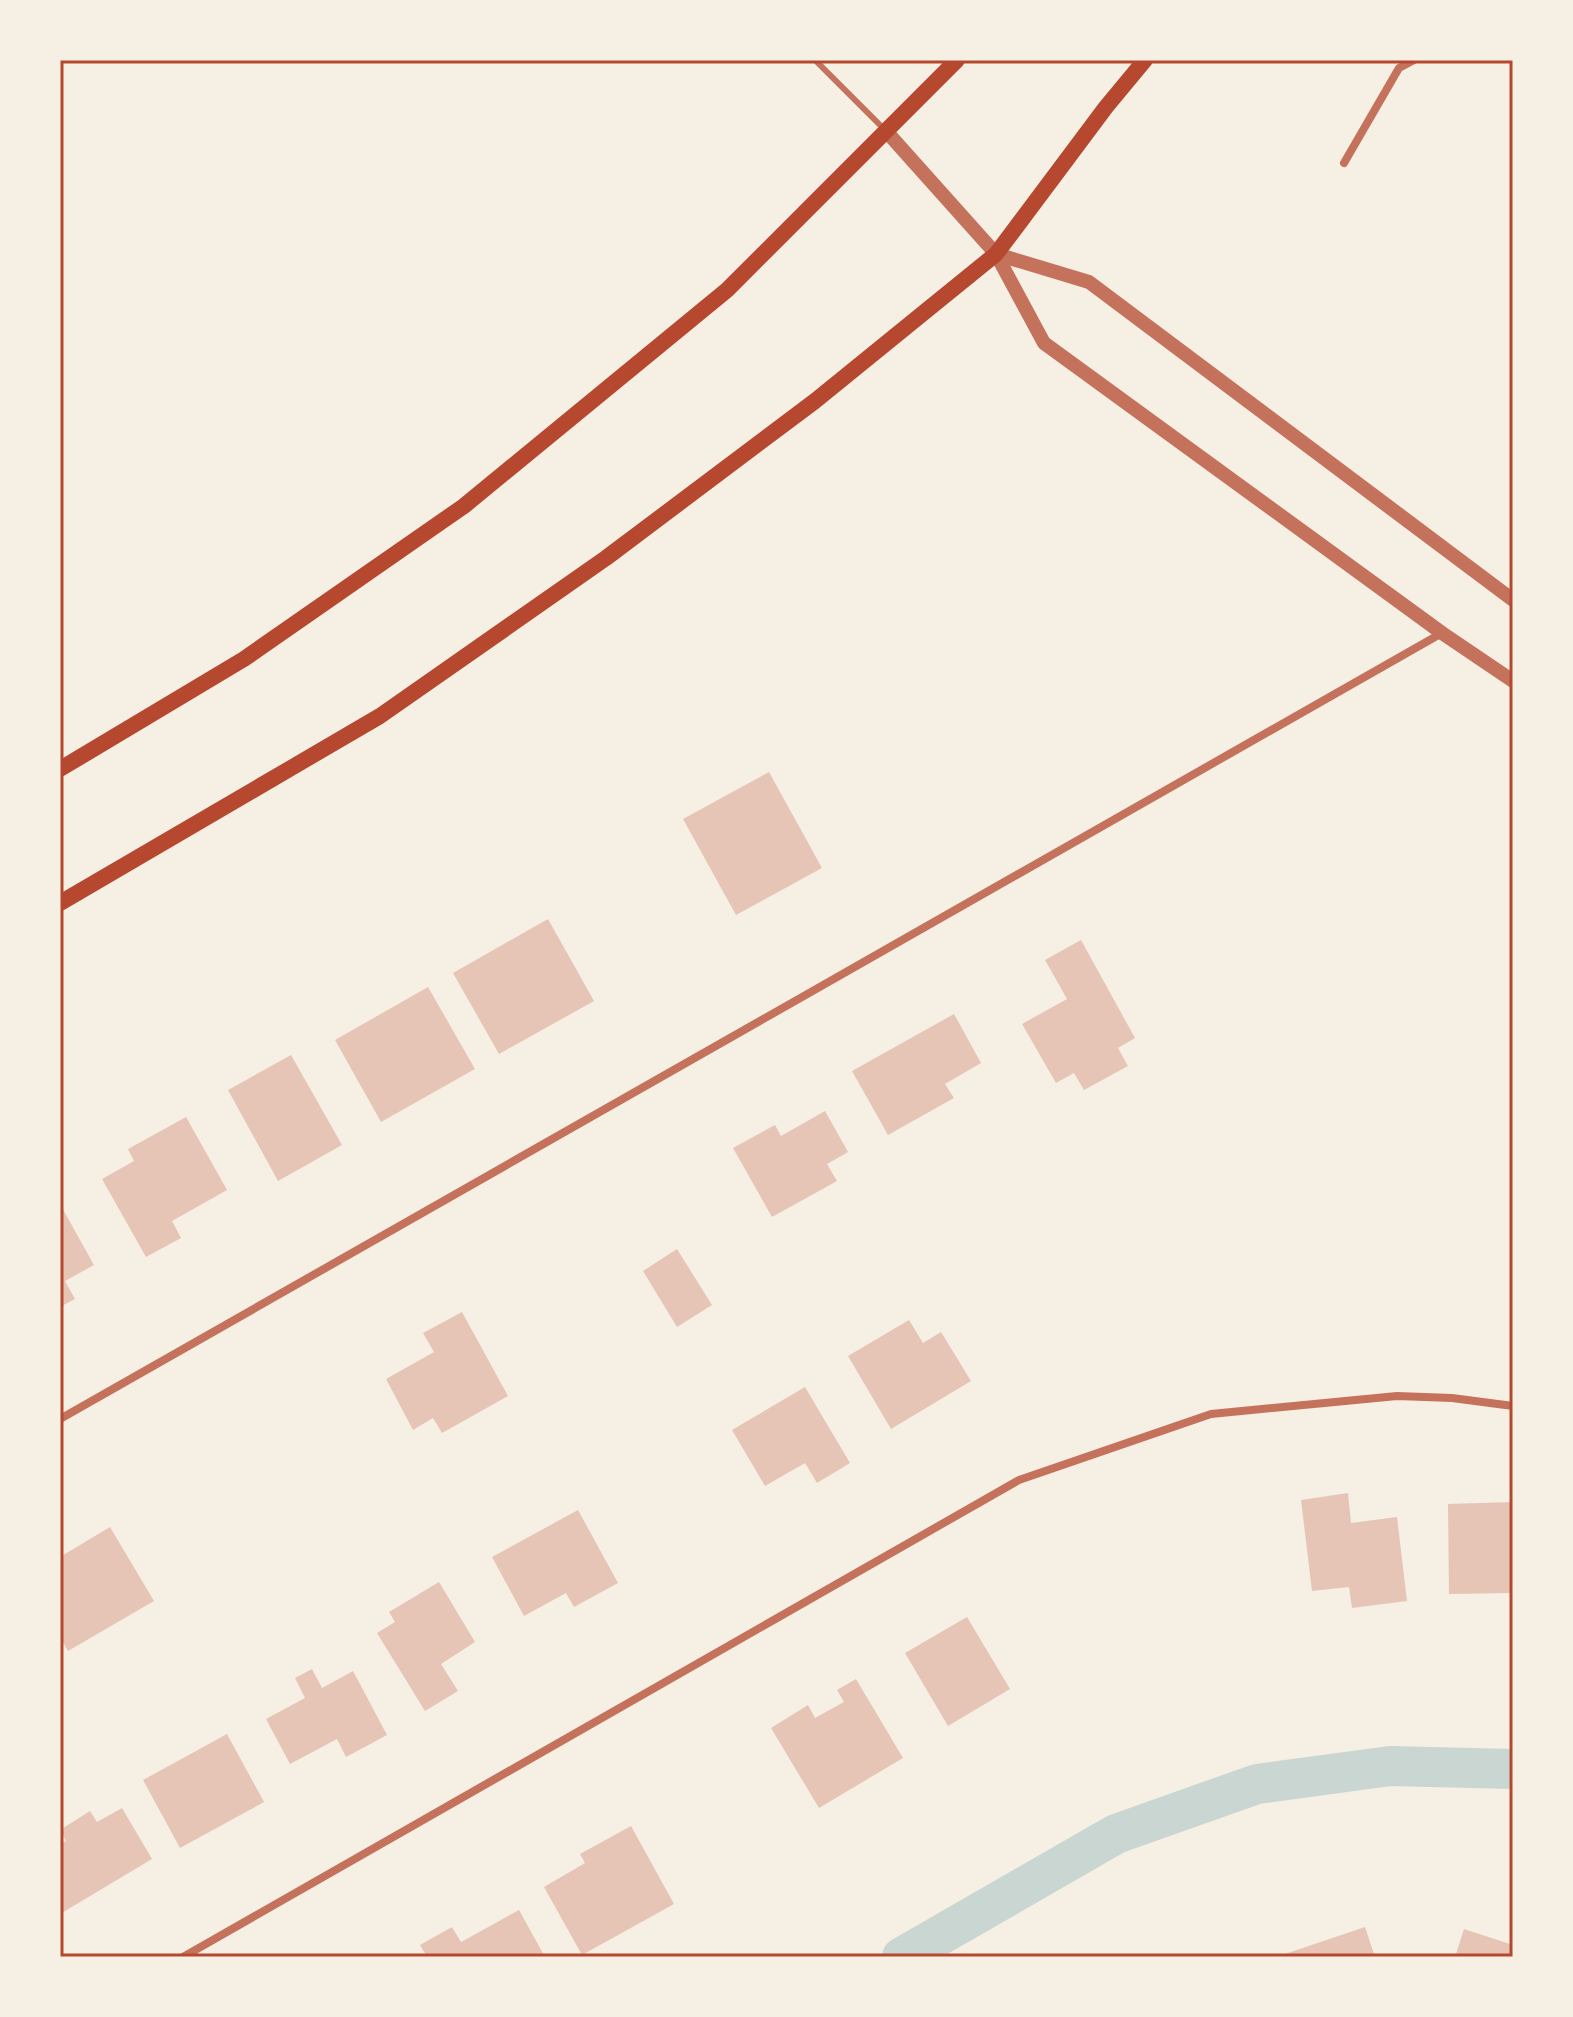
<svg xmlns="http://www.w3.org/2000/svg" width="1573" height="2017" font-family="Signika,sans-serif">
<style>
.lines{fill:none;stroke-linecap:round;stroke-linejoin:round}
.canal{stroke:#c9d6d2;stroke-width:40}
.building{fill:#e6c5b7}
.service{stroke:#c5725c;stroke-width:6}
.minor{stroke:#c5725c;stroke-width:8}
.tertiary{stroke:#c5725c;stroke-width:14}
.secondary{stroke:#b5482f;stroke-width:16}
.neatline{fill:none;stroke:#b5482f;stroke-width:3}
</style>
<rect width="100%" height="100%" fill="#f6efe4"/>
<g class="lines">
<path class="canal" d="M 902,1957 L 1116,1834 L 1257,1784 L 1390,1766 L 1513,1769"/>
</g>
<path class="building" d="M 769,772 L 822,868 L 736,915 L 683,819 Z
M 548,919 L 594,1001 L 499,1054 L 453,973 Z
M 1081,940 L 1135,1038 L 1118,1048 L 1128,1066 L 1084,1090 L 1074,1073 L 1056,1083 L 1022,1024 L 1067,999 L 1045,960 Z
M 428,987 L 475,1069 L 381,1122 L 335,1040 Z
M 954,1014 L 981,1063 L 945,1084 L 954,1098 L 888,1135 L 852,1071 Z
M 291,1055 L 342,1145 L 278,1181 L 228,1090 Z
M 825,1111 L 848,1152 L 827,1164 L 837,1181 L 772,1217 L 733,1148 L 775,1125 L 781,1136 Z
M 186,1117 L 227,1190 L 172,1221 L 181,1238 L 146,1257 L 102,1179 L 134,1161 L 128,1149 Z
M 60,1204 L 94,1265 L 65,1281 L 75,1299 L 60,1307 Z
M 677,1249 L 712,1305 L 677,1327 L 643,1271 Z
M 462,1312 L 508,1396 L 442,1433 L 433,1418 L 413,1430 L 386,1379 L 434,1352 L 423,1333 Z
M 909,1320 L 923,1343 L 941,1332 L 971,1381 L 891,1429 L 848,1356 Z
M 805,1387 L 850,1463 L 817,1483 L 805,1463 L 765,1486 L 732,1430 Z
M 1348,1493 L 1351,1523 L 1397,1517 L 1407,1601 L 1352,1608 L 1349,1587 L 1312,1591 L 1301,1500 Z
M 1513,1502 L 1513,1593 L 1449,1594 L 1448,1504 Z
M 578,1510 L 618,1583 L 574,1607 L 566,1593 L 524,1616 L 492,1557 Z
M 110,1527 L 154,1601 L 68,1651 L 60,1637 L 60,1557 Z
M 439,1582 L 475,1642 L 441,1664 L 458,1691 L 425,1711 L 377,1633 L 395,1622 L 389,1612 Z
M 967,1617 L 1010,1689 L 948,1726 L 905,1653 Z
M 312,1669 L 322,1688 L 353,1671 L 387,1735 L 346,1757 L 337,1739 L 290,1764 L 266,1719 L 305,1698 L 295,1678 Z
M 856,1679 L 903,1758 L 819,1808 L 771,1728 L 808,1705 L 815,1718 L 844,1702 L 837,1690 Z
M 227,1734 L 264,1802 L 180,1848 L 143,1780 Z
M 122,1808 L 152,1859 L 60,1914 L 60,1844 L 66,1841 L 60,1830 L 90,1811 L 97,1822 Z
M 631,1826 L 674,1904 L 582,1955 L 544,1887 L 585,1863 L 580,1854 Z
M 519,1910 L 545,1957 L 427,1957 L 420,1945 L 452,1927 L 461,1942 Z
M 1365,1927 L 1375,1957 L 1279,1957 L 1279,1956 Z
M 1464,1929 L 1513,1945 L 1513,1957 L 1455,1957 Z"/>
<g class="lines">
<path class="service" d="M 815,60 L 884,129"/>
<path class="minor" d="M 1344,163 L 1399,68 L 1414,60
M 60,1419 L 1442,633
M 183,1957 L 1019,1480 L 1211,1414 L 1397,1396 L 1452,1398 L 1513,1406"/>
<path class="tertiary" d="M 886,131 L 996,254 L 1044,343 L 1442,633 L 1513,681
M 996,254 L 1089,282 L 1513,600"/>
<path class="secondary" d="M 60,769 L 244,659 L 464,506 L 727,290 L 957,60
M 60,903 L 380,716 L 606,558 L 815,401 L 996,254 L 1106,107 L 1145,60"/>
</g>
<rect width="1573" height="2017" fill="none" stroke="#f6efe4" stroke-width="124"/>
<rect x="62" y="62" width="1449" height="1893" class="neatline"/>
</svg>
